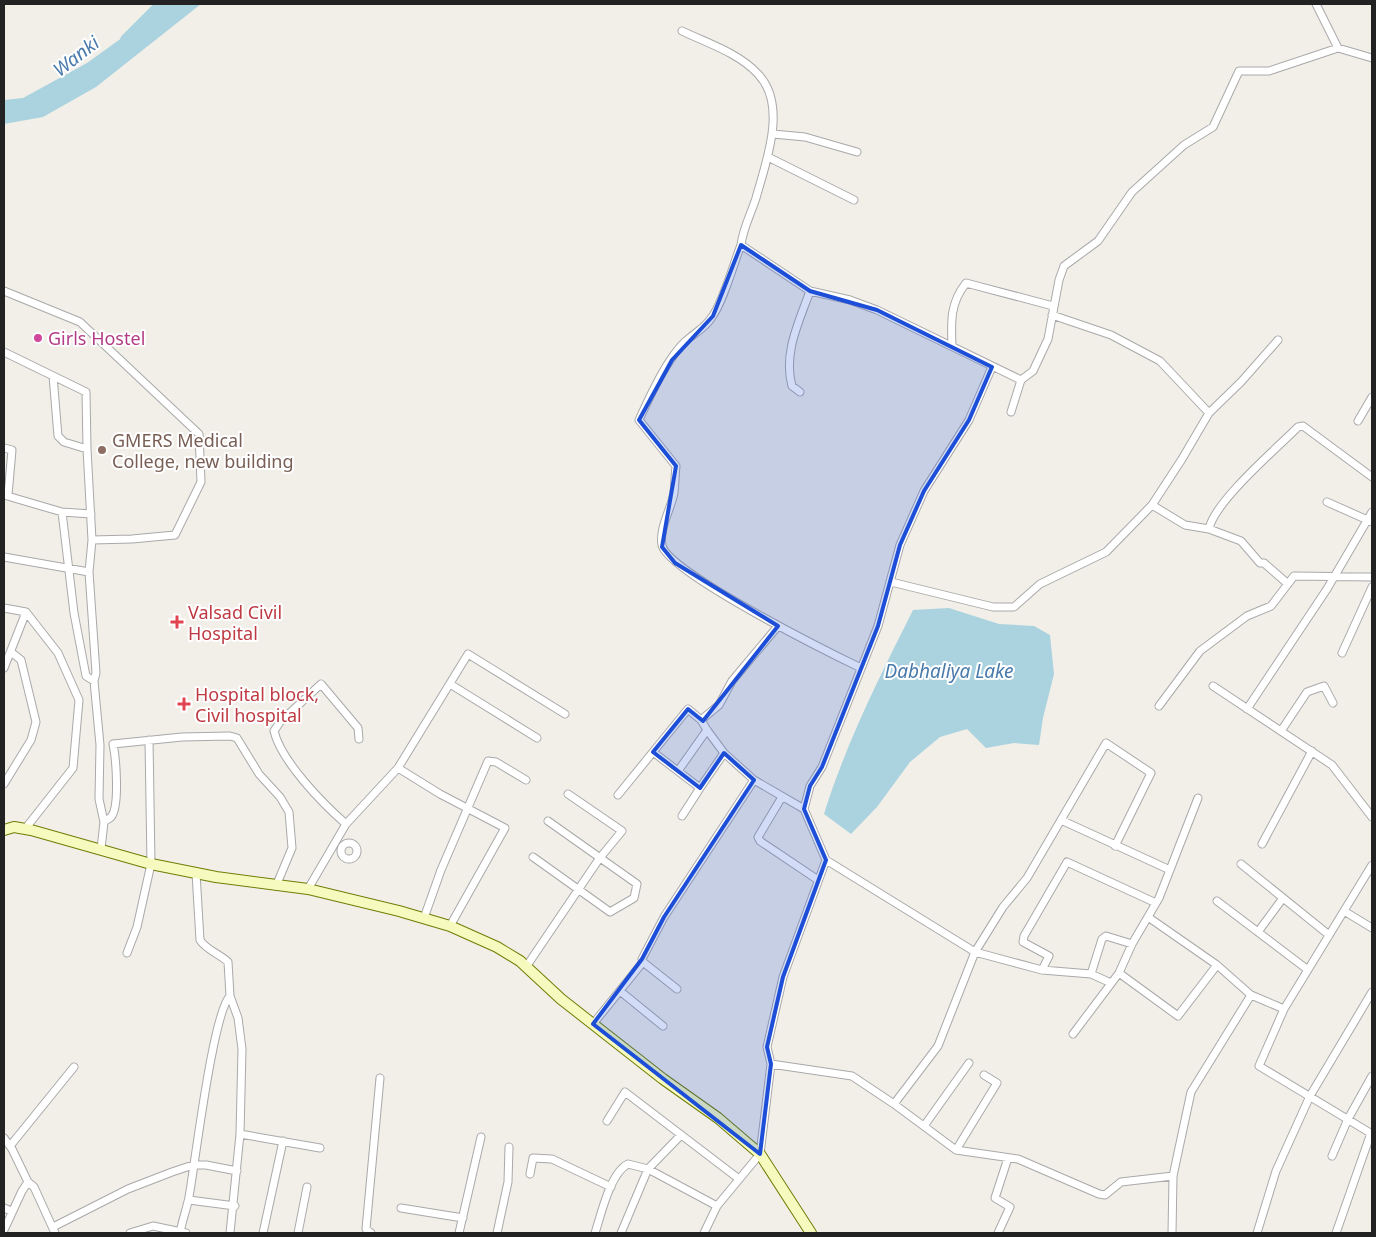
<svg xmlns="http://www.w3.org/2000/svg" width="1376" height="1237" font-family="'Noto Sans',sans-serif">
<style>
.water{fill:#aad3df}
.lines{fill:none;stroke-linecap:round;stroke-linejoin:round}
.river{stroke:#aad3df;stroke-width:12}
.street-casing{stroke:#a9a9a9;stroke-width:9}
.secondary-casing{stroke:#707d05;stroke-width:12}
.street{stroke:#fff;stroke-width:7}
.secondary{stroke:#f7fabf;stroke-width:10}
.marked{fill:#1d4ed8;fill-opacity:0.2;stroke:#1d4ed8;stroke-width:4;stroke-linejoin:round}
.hotel-dot{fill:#d1479c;stroke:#fff;stroke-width:2}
.education-dot{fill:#8d6e63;stroke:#fff;stroke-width:2}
.health-dot{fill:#e0444e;stroke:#fff;stroke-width:2}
.labels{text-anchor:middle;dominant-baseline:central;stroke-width:4;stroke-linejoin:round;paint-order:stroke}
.hotel-label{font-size:18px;fill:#b23c85;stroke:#fff;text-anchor:start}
.education-label{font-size:18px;fill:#785e54;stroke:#fff;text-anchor:start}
.health-label{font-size:18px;fill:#be3a42;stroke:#fff;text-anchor:start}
.water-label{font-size:19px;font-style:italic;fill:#4a7aab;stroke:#fff}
</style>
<rect width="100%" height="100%" fill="#f2efe9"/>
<path class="water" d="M 169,4 L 201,4 L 96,87 L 43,117 L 4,124 L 4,100 L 23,98 L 87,63 Z
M 949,608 L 999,624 L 1034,626 L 1050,635 L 1054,674 L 1043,718 L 1039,745 L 1014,743 L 986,748 L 967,729 L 940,737 L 910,762 L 877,807 L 851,834 L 824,814 C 846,743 880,676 913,610 Z"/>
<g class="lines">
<path class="river" d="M 126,40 L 162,4"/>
<g class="street-casing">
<path id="street" d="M 1316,4 L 1338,48
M 682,31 C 707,43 739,53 758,74 C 788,105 766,162 756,198 C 751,214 743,228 741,245 C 733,265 724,300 712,317 C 705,328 696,332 687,340 C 668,356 649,398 639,420 L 676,466 C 675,475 675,484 674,493 C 671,509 659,528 662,545 C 667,572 830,653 861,668
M 773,134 L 805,137 L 857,152
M 768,157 L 854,200
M 741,245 L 810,291 L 850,300 L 877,310 L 1021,380
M 4,291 L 80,322 L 199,434 L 201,482 L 175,535 L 132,539 L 92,540
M 1052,315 L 1111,335 L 1160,361 L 1209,413
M 1278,340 L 1241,382 L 1209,413 L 1182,459 L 1152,505 L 1185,525 L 1209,529 L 1241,541 L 1260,563 L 1264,563 L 1288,584
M 952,346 C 951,322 950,303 966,283 L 1053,306
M 4,352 L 86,392 L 87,449
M 992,367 L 969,420 L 924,491 L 900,545 L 878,626 L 822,767 L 810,786 L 804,809 L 826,860 L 975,952 L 1042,970 L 1091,974 L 1111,983
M 53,376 L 58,436 L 64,442 L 87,449 L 92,540 L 89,572 L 96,673 L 94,681 L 100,745 L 99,799 L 104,822 L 101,849
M 800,392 L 792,386 C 783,353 799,322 810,291
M 1011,412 L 1021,380 L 1033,371 L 1048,339 L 1059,280 L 1064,266 L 1098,241 L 1132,192 L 1184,145 L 1213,127 L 1239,71 L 1269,71 L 1338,48 L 1372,58
M 1358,421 L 1372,397
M 4,448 L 12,450 L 8,495
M 4,495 L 62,512 L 91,514
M 1327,502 L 1372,522
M 62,512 L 74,613 L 86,676 L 94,681
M 1209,529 C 1214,502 1276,449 1298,427 L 1303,426 L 1372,477
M 4,557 L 89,572
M 891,582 L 993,607 L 1014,607 L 1040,584 L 1106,552 L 1152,505
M 4,608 L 26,612 L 58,653 L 79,700 L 73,768 L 25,829
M 1342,653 L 1372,587
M 4,668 L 26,612
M 450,684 L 537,738
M 1213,686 L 1332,765 L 1372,817
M 1159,706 L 1200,651 L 1247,616 L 1271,606 L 1294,576 L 1372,577
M 1247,709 L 1327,589 L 1372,512
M 707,730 L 724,753
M 1281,731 L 1307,692 L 1324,686 L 1333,703
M 653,752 L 700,788 L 682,816
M 398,768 L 440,794 L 505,828 L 450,926
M 678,771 L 707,730 L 701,720
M 754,780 L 804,809
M 4,784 L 31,740 L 36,722 L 21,660 L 11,652
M 618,795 L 688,709 L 701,720 L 719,705 L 732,681 L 778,626
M 782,797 L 758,837 L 760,841 L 818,880
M 1061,820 L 1170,870
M 104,822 C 106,820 109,819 111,817 C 120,807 116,758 113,744 L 182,737 L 230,736 L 237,738 L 259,774 L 280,797 L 289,812 L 292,848 L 276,886
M 346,824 C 323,804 281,761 274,731 L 280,722 L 321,684 L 358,728 L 359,739
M341 851a8 8 0 1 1 16 0a8 8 0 1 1-16 0Z
M 1262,844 L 1312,751
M 533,857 L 610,912 L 634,898 L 637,884 L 548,821
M 1241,864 L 1329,935
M 1372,865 L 1284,1009 L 1259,1066 L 1372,1134
M 196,873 L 200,940 C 206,950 220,954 228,962 L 230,996 L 238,1018 L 242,1049 L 240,1134 L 230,1233
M 308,889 L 346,824 L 398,768 L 468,654 L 565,714
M 1217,901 L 1308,970
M 1344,911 L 1372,928
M 1148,917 L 1217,965 L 1251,995 L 1284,1009
M 424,918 L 441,870 L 488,761 L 496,762 L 526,780
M 1258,932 L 1283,898
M 127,953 L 137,927 L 151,864 L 149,740
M 643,962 L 677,989
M 526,967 L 599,859 L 622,831 L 568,794
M 1042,970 L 1049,956 L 1023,942 L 1024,936 L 1067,862 L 1156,903
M 1119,973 L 1178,1016 L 1217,965
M 1091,974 L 1102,939 L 1106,936 L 1132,944
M 620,991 L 663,1026
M 593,1024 L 643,962 L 642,959 L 664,917 L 754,780 L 724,753 L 700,788
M 1073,1034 L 1119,973 L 1132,944 L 1159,898 L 1198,798
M 771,1064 L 852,1076 L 894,1104 L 956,1150 L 1018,1159 L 1099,1194 L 1105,1195 L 1121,1182 L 1173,1176
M 894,1104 L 938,1046 L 975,952 L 1003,907 L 1027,878 L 1106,743 L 1151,773 L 1115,846
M 607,1121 L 625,1092 L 739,1179
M 924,1126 L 969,1063
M 240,1134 L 320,1148
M 4,1138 L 12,1149 L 28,1182
M 10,1146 L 74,1067
M 956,1150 L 997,1083 L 984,1075
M 1332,1156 L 1348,1119 L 1372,1076
M 530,1174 L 533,1158 L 552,1159 L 611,1187
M 189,1200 L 235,1206
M 4,1208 L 11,1211
M 401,1208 L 463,1218
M 53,1227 L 128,1189 L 172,1172 L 193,1165 L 206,1165 L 237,1171
M 4,1230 L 22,1191 L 28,1182 L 34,1187 L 55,1233
M 130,1233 L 153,1226 L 186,1233
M 180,1233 C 182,1221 187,1208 189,1197 C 195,1164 213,1012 230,996
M 263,1233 L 283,1141
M 298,1233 L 307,1187
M 371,1233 L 366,1229 L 380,1078
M 459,1233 L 481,1137
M 497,1233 L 508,1182 L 509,1147
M 595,1233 C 601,1215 610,1173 628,1164 L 648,1169 L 717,1206
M 621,1233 L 648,1169 L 681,1135
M 704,1233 L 717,1206 L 760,1154 L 771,1064 L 767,1047 L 783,977 L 826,860
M 998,1233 L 1010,1207 L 995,1198 L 1008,1158
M 1172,1233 L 1173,1176 L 1191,1092 L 1251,995
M 1257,1233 L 1276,1171 L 1310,1096 L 1372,992
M 1336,1233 L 1371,1133"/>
</g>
<g class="secondary-casing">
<path id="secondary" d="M 4,830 L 14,827 L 31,830 L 151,864 L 216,877 L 308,889 L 399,911 L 450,926 L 497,947 L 520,961 L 561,999 L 663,1079 L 718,1118 L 760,1154 L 811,1233"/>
</g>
<use href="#street" class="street"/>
<use href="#secondary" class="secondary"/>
</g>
<path class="marked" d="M 741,245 L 810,291 L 877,310 L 992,367 L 969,420 L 924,491 L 900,545 L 878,626 L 822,767 L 810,786 L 804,809 L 826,860 L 783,977 L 767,1047 L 771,1064 L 760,1154 L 593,1024 L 642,959 L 664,917 L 754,780 L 724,753 L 700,788 L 653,752 L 688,709 L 703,721 L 778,626 L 675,563 L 662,547 L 676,466 L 639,420 L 672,360 L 713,316 Z"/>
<circle class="hotel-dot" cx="38" cy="338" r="5"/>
<circle class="education-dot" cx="102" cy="450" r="5"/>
<g class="health-dot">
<path d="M174.5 614.5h5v5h5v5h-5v5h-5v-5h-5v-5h5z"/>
<path d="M181.5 696.5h5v5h5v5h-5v5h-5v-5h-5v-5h5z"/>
</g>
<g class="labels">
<g class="hotel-label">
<text x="48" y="338">Girls Hostel</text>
</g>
<g class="education-label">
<text x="112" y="440">GMERS Medical<tspan x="112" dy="21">College, new building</tspan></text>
</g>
<g class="health-label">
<text x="188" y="612">Valsad Civil<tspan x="188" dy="21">Hospital</tspan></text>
<text x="195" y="694">Hospital block,<tspan x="195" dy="21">Civil hospital</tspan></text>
</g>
<g class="water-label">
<text transform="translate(76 56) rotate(-38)">Wanki</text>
<text x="949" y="671">Dabhaliya Lake</text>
</g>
</g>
<rect width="1376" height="1237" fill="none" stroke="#222222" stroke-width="10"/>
</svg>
